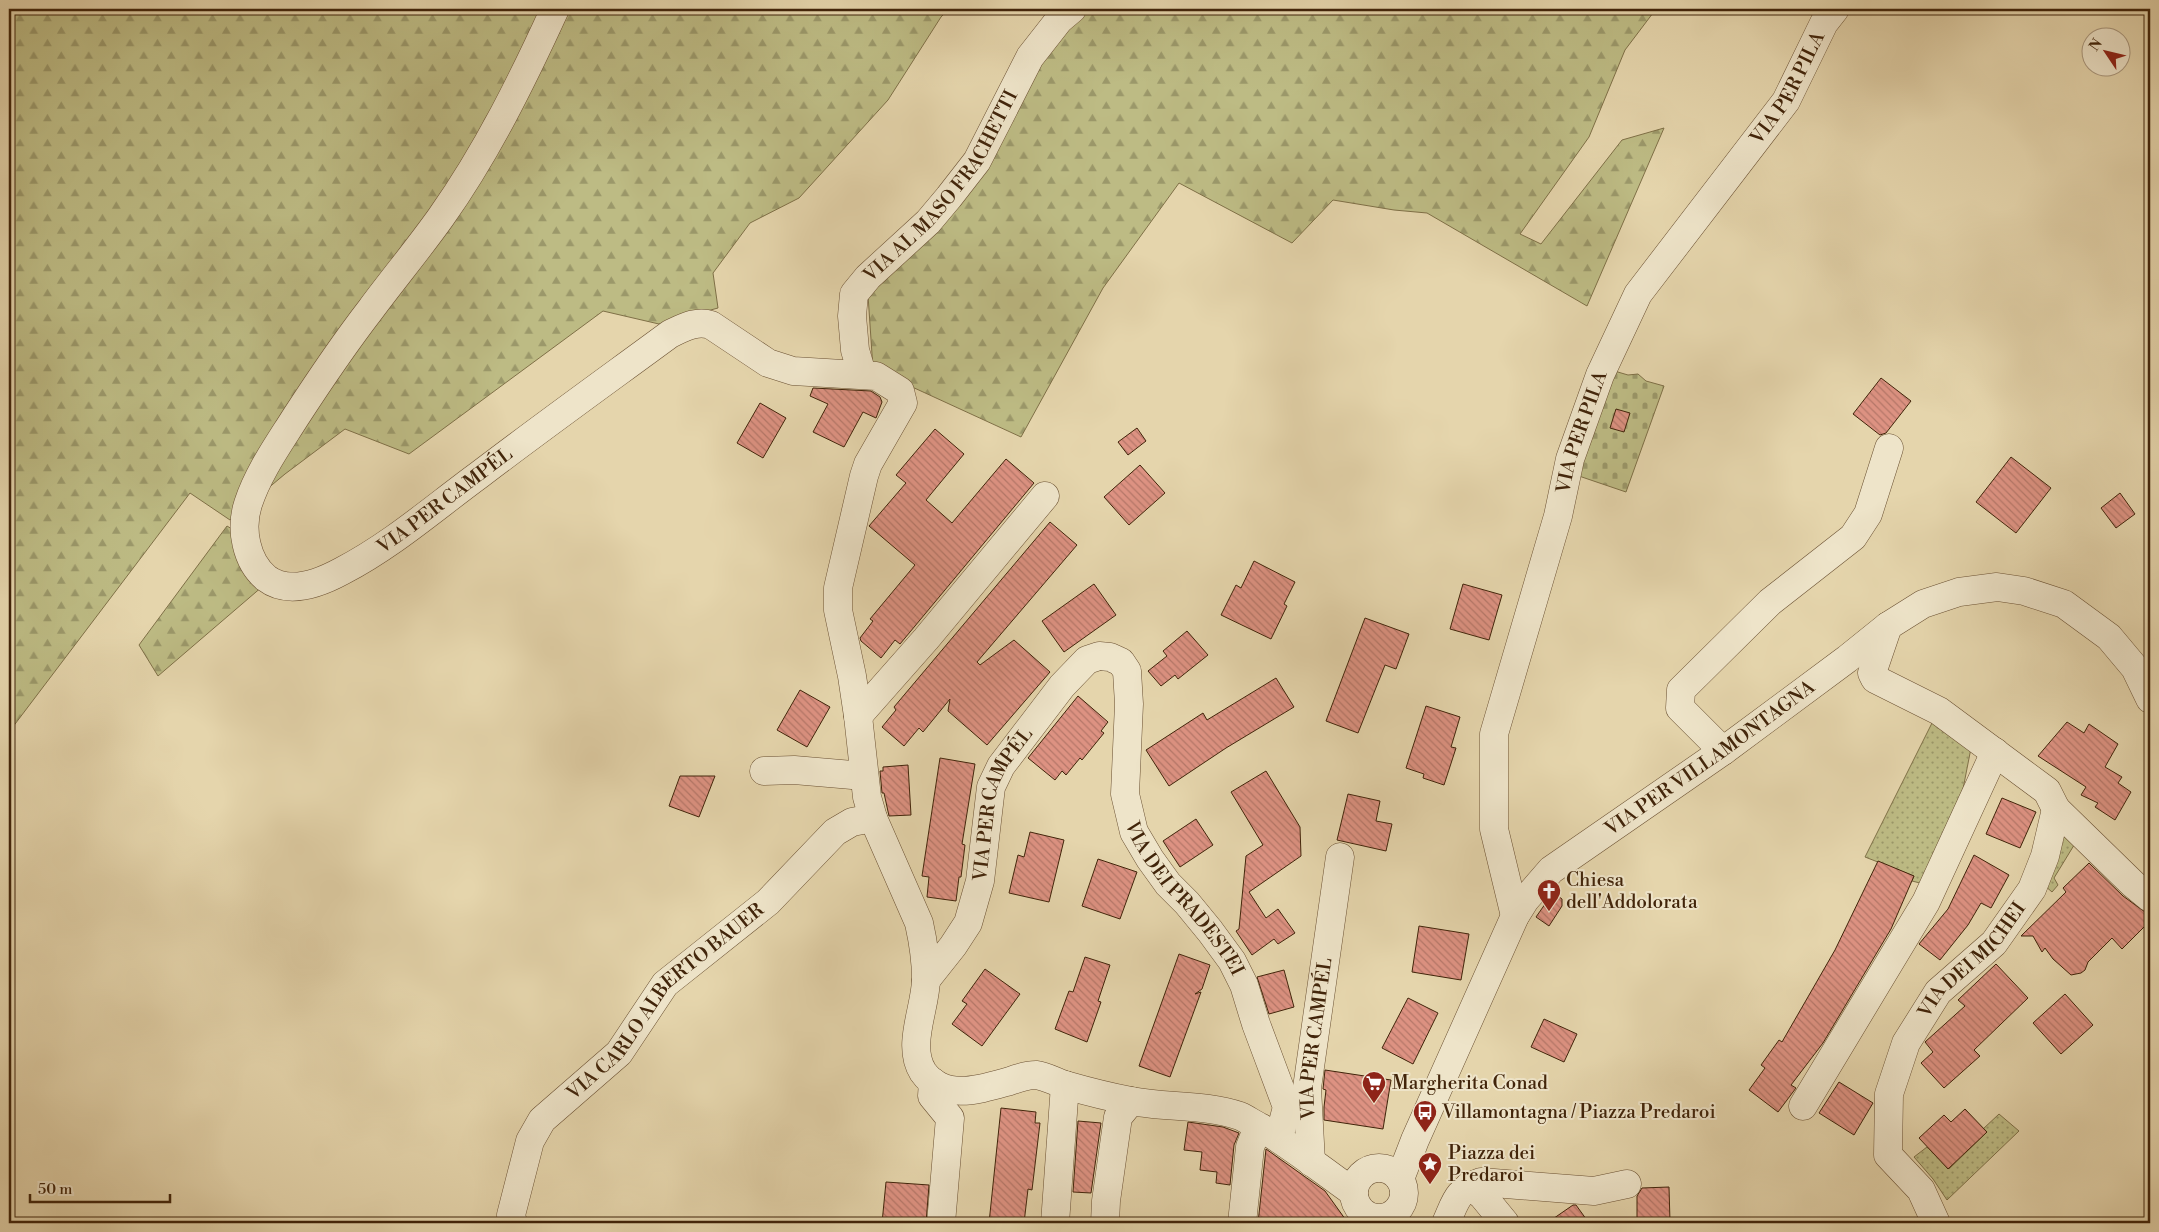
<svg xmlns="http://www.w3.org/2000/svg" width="2159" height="1232" font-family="'Libre Bodoni',serif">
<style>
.grass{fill:url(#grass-dots);stroke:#7f7047}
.forest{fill:url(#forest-firs);stroke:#7f7047}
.cemetery{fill:url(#cemetery-stones);stroke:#7f7047}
.building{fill:url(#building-back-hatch);stroke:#41240a}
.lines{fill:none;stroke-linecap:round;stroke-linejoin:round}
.minor-casing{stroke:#6a5032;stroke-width:29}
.minor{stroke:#eee4c9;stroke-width:28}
.labels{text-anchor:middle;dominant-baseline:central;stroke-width:4;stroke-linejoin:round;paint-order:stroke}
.street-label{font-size:19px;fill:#41240a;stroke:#eee4c9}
.poi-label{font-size:19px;fill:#41240a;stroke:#eee4c9;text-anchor:start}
</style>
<defs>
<pattern id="grass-dots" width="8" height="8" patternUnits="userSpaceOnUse" patternTransform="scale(1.25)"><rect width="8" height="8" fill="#bdbb84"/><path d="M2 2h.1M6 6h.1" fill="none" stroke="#9b986a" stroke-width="1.8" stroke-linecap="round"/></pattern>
<pattern id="forest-firs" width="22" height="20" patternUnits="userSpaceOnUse" patternTransform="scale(1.25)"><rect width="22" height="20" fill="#bdbb84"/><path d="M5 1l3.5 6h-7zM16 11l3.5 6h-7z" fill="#9b986a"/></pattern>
<pattern id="cemetery-stones" width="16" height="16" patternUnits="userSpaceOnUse" patternTransform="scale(1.25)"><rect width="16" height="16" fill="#bdbb84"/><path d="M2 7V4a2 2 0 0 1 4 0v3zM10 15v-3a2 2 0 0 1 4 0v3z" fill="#9b986a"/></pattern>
<pattern id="building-back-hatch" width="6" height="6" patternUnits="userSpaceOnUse" patternTransform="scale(1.25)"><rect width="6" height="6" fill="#dd9282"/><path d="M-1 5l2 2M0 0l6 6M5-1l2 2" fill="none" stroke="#b57769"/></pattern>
</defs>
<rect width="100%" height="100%" fill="#e5d5ac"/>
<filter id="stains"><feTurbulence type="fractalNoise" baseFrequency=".004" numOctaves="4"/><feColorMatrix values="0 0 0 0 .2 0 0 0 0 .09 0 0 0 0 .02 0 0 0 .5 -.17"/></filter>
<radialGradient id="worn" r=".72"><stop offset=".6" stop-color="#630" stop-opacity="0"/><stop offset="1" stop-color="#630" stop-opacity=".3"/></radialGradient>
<path class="grass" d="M 1934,719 L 1972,743 L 1963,789 L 1920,883 L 1912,881 L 1914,876 L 1865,857 Z
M 2064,832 L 2079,837 L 2054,878 L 2058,885 L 2052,892 L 2044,885 Z
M 1999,1114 L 2019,1131 L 1947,1200 L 1933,1179 L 1914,1157 L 1927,1147 L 1949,1169 L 1986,1133 L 1983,1129 Z"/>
<path class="forest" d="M 9,9 L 949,9 L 941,17 L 888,100 L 799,198 L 750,223 L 713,273 L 718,308 L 659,324 L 603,311 L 409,454 L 345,429 L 285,474 L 230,520 L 190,493 L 9,732 Z
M 1085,9 L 1656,9 L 1625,50 L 1589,137 L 1520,234 L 1541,244 L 1622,140 L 1664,128 L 1587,306 L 1427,213 L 1394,210 L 1333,200 L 1292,243 L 1179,183 L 1103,288 L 1021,437 L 873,369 L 868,295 L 984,174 L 1034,67 Z
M 227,526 L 237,532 L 263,586 L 158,676 L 139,645 Z"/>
<path class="cemetery" d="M 1611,370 L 1628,375 L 1638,374 L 1646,381 L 1664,386 L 1626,492 L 1573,474 Z"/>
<path class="building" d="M 1881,378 L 1911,401 L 1886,433 L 1880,435 L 1853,414 Z
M 813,388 L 871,391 L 880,397 L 882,402 L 876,418 L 863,412 L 844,447 L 813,432 L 828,404 L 810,396 Z
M 760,403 L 786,418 L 763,458 L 737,443 Z
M 1616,409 L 1630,413 L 1624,432 L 1610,428 Z
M 1137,428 L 1146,441 L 1128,455 L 1118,442 Z
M 935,429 L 964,454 L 926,500 L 952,523 L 1006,459 L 1034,483 L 900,644 L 895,640 L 881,658 L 861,641 L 860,638 L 873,621 L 870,619 L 915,565 L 869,526 L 906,483 L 896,475 Z
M 2011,457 L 2051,488 L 2016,533 L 1976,502 Z
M 1140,465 L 1165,493 L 1129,525 L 1104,497 Z
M 2120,493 L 2135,514 L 2116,528 L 2101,508 Z
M 1050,522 L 1077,545 L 977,662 L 980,665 L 1014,640 L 1050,672 L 987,745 L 948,711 L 950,699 L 923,732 L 919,728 L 904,746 L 882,727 L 896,710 L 894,707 Z
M 1254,561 L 1295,582 L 1284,604 L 1287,606 L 1271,639 L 1221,615 L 1236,585 L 1241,588 Z
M 1094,584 L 1116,615 L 1064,652 L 1042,621 Z
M 1463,584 L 1502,595 L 1489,640 L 1450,629 Z
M 1365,618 L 1409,634 L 1396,669 L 1385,665 L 1358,733 L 1326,721 Z
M 1187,631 L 1208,655 L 1178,679 L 1175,675 L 1161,686 L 1148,671 L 1167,656 L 1163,651 Z
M 1276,678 L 1294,707 L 1226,748 L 1169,786 L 1146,750 L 1203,713 L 1207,720 Z
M 800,690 L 830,707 L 807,747 L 777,730 Z
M 1078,696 L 1108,722 L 1101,731 L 1104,733 L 1082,760 L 1080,758 L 1066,775 L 1062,771 L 1055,780 L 1028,758 Z
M 1426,706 L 1460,717 L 1451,747 L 1456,748 L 1444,785 L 1423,778 L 1424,774 L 1406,768 Z
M 2067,722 L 2084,733 L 2089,724 L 2118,744 L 2105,767 L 2122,777 L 2118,783 L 2131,792 L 2115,820 L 2095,807 L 2098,803 L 2081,795 L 2086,787 L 2038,756 Z
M 940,758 L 975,764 L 962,844 L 965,845 L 961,877 L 959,877 L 956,901 L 927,897 L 929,877 L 922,876 Z
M 908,765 L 911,815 L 889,816 L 884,793 L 882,793 L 880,771 L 883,771 L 883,767 Z
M 1266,771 L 1300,827 L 1301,856 L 1249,892 L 1266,918 L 1278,909 L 1295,933 L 1278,944 L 1274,939 L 1252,955 L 1236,931 L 1239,929 L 1246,856 L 1263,845 L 1231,792 Z
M 680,776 L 715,776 L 699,817 L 669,806 Z
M 1348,794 L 1380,801 L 1376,821 L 1392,824 L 1386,851 L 1337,840 Z
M 2002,798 L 2036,812 L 2020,848 L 1986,834 Z
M 1196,819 L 1213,845 L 1180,867 L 1163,841 Z
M 1030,832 L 1064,840 L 1049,902 L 1009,893 L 1018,855 L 1024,857 Z
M 1974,855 L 2009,875 L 1991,908 L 1981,903 L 1968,925 L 1940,960 L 1919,944 L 1948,909 Z
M 1098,859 L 1137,872 L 1120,919 L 1082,906 Z
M 1878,861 L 1914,876 L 1891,929 L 1823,1043 L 1791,1085 L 1796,1088 L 1778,1112 L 1749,1090 L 1765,1068 L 1761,1065 L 1779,1040 L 1782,1042 L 1835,950 Z
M 2089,863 L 2123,896 L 2145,912 L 2150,918 L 2150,921 L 2122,949 L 2112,938 L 2088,962 L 2085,970 L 2081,973 L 2071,975 L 2053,959 L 2045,948 L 2042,952 L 2033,936 L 2021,936 L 2066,892 L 2063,888 Z
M 1555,894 L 1562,899 L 1562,906 L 1549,926 L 1536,917 L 1550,897 Z
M 1419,926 L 1469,934 L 1461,980 L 1412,972 Z
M 1179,954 L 1210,965 L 1202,989 L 1195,994 L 1201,992 L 1170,1077 L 1139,1066 Z
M 1085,957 L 1110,965 L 1098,1001 L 1101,1002 L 1087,1042 L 1055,1029 L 1069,991 L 1073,992 Z
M 1996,964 L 2028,998 L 1974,1050 L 1980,1056 L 1944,1088 L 1921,1063 L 1933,1052 L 1925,1042 L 1965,1006 L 1958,1000 Z
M 985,969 L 1020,994 L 982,1046 L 952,1024 L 967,1004 L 962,1001 Z
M 1284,970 L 1294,1007 L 1269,1014 L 1257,977 Z
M 2065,994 L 2093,1025 L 2061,1054 L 2033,1023 Z
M 1408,998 L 1438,1013 L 1413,1064 L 1382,1048 Z
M 1544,1019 L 1577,1034 L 1564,1062 L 1531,1047 Z
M 1325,1070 L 1391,1080 L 1383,1129 L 1324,1120 L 1324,1107 L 1326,1090 L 1323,1089 Z
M 1839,1082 L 1873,1103 L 1854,1135 L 1819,1113 Z
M 1001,1108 L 1036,1112 L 1035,1123 L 1040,1123 L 1032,1190 L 1028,1189 L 1024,1223 L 989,1223 Z
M 1965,1109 L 1987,1132 L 1948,1169 L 1919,1138 L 1944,1115 L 1951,1122 Z
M 1078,1121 L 1101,1123 L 1091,1193 L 1073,1192 Z
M 1188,1122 L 1223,1127 L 1239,1133 L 1234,1145 L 1230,1185 L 1216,1183 L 1217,1172 L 1200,1170 L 1202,1152 L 1184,1150 Z
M 1266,1149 L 1325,1191 L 1348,1223 L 1258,1223 Z
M 886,1182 L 929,1185 L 926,1223 L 882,1223 Z
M 1669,1187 L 1670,1222 L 1637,1223 L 1637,1196 L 1642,1188 Z
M 1573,1205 L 1576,1205 L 1589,1223 L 1547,1223 Z"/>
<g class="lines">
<g class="minor-casing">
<g id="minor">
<path id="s1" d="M 555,9 C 522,81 487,152 441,217 C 419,248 394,278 371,309 C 344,344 319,381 295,418 C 278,445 258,473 248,504 C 240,529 246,561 266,578 C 288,595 320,583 342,571 C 392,545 434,508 479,475 C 542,427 606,381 670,334 C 683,328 696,320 711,325 L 768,363 L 793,371 L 876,376 L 900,391 L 903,403 L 868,464 L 864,476 L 838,588 L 838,610 L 852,676 L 858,716 L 867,797 L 873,818 L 919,923 C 923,941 926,960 926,979 C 926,1007 906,1046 923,1072 C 944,1102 981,1089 1010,1081 C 1018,1078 1028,1075 1036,1075 C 1045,1076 1056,1082 1065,1085 C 1086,1091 1109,1097 1131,1101 C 1167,1108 1205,1104 1240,1116 C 1247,1119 1253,1124 1260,1127 C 1292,1146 1322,1170 1353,1192"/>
<path id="s2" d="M 862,374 L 855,350 L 852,316 L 854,294 L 868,277 L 928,222 L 949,197 L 977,161 L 1030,57 L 1059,20 L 1072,9"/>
<path d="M 1888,626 L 1872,673 L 1875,679 L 1939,711 L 2047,791 L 2056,809"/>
<path d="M 858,716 L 926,639 L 1045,496"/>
<path d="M 1723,751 L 1680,708 L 1681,690 L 1770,602 L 1853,537 L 1868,514 L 1889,448"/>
<path d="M 764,771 L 794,770 L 864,776"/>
<path id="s3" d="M 1515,916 L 1494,829 L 1494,734 L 1558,516 L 1570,459 L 1600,375 L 1638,294 L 1786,101 L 1824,23 L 1835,9"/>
<path id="s4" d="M 926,980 L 953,946 L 968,923 L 980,881 L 991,787 L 1001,766 L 1062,686 L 1087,660 L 1099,656 L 1110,657 L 1121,662 L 1127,671 L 1129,704 L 1125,794 L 1134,832 L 1150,859 L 1168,884 L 1187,903 L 1210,931 L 1232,961 L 1244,985 L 1256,1024 L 1287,1107 L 1279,1138"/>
<path d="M 933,1082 L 932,1096 L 950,1118 L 941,1223"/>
<path d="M 1803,1106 L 1926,902 L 1995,752"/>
<path id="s5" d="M 1311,1162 L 1307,1088 L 1340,857"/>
<circle cx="1379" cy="1193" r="25"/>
<path id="s6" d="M 1400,1179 L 1415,1140 L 1515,916 L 1525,900 L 1551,870 L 1723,751 L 1847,659 L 1888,626 L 1923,604 L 1959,592 L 1997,587 L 2024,591 L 2064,604 L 2109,637 L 2135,668 L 2150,699"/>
<path d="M 1469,1186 L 1482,1195 L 1505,1223"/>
<path id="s7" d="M 513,1223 L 511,1215 L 530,1141 L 542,1120 L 619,1053 L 665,984 L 768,902 L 835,832 L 852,822 L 873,818"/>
<path d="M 1055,1223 L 1065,1085"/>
<path d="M 1105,1223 L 1106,1201 L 1118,1117 L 1131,1101"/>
<path d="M 1242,1223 L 1250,1147 L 1258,1127"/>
<path d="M 1446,1223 C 1456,1201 1456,1191 1481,1182 L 1594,1191 L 1627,1184"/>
<path id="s8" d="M 1936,1223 L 1921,1190 L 1888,1155 L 1889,1094 L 1906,1043 L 1938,992 L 1994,943 L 2032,889 L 2045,856 L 2056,809 L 2133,884 L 2150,898"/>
</g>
</g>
<use href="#minor" class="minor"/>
</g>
<defs>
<g id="church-pin" transform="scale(1.25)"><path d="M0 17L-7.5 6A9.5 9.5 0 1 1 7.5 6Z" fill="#8f2418" stroke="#eee4c9"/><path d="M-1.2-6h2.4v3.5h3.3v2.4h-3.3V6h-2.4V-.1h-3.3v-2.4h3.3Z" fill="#fff"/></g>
<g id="supermarket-pin" transform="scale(1.25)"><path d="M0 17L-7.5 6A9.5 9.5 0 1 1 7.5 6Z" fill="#8f2418" stroke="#eee4c9"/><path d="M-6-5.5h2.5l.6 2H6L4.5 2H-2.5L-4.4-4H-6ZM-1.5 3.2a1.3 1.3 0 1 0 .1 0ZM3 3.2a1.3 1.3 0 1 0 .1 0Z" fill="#fff"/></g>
<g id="bus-pin" transform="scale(1.25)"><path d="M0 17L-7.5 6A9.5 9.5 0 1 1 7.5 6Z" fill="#8f2418" stroke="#eee4c9"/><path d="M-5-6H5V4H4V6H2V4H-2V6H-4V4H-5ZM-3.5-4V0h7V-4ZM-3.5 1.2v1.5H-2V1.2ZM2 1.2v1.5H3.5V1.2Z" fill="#fff"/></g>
<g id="sight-pin" transform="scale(1.25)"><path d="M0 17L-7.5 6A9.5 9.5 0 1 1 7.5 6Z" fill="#8f2418" stroke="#eee4c9"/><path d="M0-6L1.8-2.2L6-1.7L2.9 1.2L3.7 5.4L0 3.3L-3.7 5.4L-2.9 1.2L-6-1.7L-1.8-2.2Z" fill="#fff"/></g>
</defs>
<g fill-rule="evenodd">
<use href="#church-pin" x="1549" y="891"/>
<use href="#supermarket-pin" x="1374" y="1083"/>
<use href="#bus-pin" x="1425" y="1112"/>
<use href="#sight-pin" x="1430" y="1164"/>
</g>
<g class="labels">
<g class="street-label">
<text stroke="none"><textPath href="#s3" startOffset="904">VIA PER PILA</textPath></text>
<text stroke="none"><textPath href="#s2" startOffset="221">VIA AL MASO FRACHETTI</textPath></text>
<text stroke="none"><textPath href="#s3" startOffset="499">VIA PER PILA</textPath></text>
<text stroke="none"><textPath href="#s1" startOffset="870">VIA PER CAMPÉL</textPath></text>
<text stroke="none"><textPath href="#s6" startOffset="540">VIA PER VILLAMONTAGNA</textPath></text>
<text stroke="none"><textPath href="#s4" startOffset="196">VIA PER CAMPÉL</textPath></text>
<text stroke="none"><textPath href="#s4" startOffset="661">VIA DEI PRADESTEI</textPath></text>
<text stroke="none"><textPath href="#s8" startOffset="306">VIA DEI MICHEI</textPath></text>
<text stroke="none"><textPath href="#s7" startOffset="281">VIA CARLO ALBERTO BAUER</textPath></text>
<text stroke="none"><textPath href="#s5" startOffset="124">VIA PER CAMPÉL</textPath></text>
</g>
<g class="poi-label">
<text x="1566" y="880">Chiesa<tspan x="1566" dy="22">dell'Addolorata</tspan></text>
<text x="1392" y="1083">Margherita Conad</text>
<text x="1442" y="1112">Villamontagna / Piazza Predaroi</text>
<text x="1448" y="1153">Piazza dei<tspan x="1448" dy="22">Predaroi</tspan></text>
</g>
</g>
<rect width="2159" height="1232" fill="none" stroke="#e5d5ac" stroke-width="30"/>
<rect x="10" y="10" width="2139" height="1212" fill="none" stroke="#41240a" stroke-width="2.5"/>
<rect x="15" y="15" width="2129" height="1202" fill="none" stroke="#41240a"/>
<g transform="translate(2106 52) rotate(305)"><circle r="24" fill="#eee4c9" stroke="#a9977d"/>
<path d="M0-4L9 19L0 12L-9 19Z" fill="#8f2418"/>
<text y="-8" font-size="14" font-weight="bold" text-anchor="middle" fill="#41240a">N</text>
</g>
<path d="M30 1194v8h140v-8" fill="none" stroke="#41240a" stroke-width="2.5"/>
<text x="38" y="1194" font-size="15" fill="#41240a" stroke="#eee4c9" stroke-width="4" paint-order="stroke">50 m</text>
<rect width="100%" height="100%" filter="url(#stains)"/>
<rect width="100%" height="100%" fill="url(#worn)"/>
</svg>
